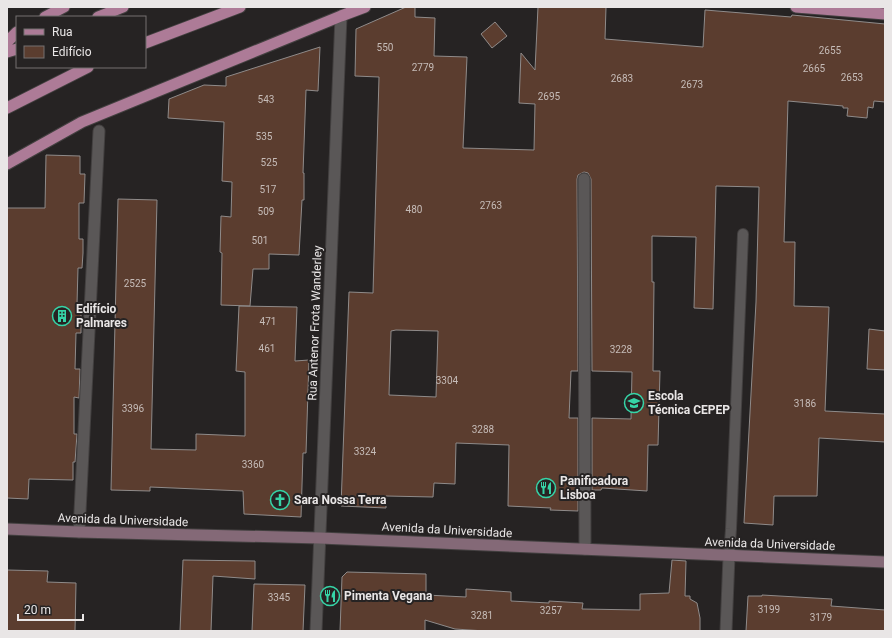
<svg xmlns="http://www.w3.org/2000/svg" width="892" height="638" font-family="Roboto,sans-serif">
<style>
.building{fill:#5b3d2f;stroke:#8f8b8a;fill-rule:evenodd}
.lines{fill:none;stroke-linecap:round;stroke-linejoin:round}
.service-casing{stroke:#434040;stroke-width:12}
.minor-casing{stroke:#434040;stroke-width:13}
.secondary-casing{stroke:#434040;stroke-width:13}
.primary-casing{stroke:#434040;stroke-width:13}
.service{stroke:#5a5757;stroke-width:10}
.minor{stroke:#5a5757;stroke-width:11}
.secondary{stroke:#846977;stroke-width:11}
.primary{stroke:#ad7b97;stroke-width:11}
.labels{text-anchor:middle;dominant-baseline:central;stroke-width:4;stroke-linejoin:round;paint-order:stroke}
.number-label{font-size:10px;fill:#c6bcb8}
.poi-label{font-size:12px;font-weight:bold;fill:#e9e6e6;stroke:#262323;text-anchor:start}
.street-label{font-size:12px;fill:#e9e6e6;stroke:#262323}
</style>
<rect width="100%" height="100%" fill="#262323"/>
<path class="building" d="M 406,7 L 415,7 L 415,17 L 435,18 L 434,56 L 467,57 L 463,148 L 534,150 L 535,104 L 519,103 L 521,53 L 535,70 L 538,7 L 606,7 L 605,39 L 703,47 L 705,10 L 791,17 L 792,15 L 885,24 L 885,102 L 874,101 L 873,108 L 868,107 L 867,118 L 847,116 L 848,108 L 843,108 L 843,106 L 788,101 L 784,242 L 795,242 L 794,306 L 829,307 L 825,411 L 885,414 L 885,442 L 819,438 L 817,496 L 774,496 L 773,525 L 744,523 L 756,302 L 759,187 L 716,186 L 713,309 L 694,308 L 696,237 L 652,236 L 652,282 L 654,282 L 653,371 L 660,371 L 658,445 L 648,445 L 647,491 L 602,488 L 601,490 L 592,490 L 592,418 L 631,419 L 632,372 L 592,371 L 591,179 L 588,173 L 584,172 L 578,175 L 577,179 L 578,371 L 571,371 L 569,418 L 578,418 L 578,511 L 550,510 L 551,508 L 508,506 L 509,445 L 456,443 L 455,484 L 434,483 L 433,497 L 386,496 L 386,508 L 341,506 L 349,292 L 373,293 L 379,77 L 355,76 L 356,29 ZM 396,330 L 438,331 L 436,397 L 389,395 L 391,331 Z
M 495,22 L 507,36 L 492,48 L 481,34 Z
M 320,47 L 318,91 L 306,90 L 303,173 L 304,173 L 304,200 L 302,200 L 299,255 L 269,254 L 269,269 L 253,269 L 250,306 L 221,305 L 222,253 L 220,252 L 221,216 L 231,217 L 232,182 L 222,181 L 224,122 L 168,118 L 169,99 L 204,85 L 226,86 L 226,77 Z
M 46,155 L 80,156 L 80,174 L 85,174 L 84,203 L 79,203 L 79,239 L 83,239 L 83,253 L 82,268 L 78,268 L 77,304 L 81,304 L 81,333 L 76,333 L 75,369 L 80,369 L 79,398 L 74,397 L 74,434 L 77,434 L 75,462 L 73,462 L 73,480 L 29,479 L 28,499 L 7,498 L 7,208 L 45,208 Z
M 118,199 L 157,200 L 151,449 L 196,450 L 196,434 L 245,436 L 245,372 L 236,371 L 239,306 L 297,307 L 295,361 L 309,360 L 306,453 L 303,453 L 301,517 L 244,514 L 243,491 L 150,487 L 150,491 L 111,490 Z
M 869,329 L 885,331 L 885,370 L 867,369 Z
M 183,560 L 255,561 L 255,579 L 213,576 L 211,631 L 180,631 Z
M 672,560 L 686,561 L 685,596 L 690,596 L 690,599 L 697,603 L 700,618 L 700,631 L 485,631 L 455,629 L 425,620 L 425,631 L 340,631 L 342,577 L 347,572 L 426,574 L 426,595 L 466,597 L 466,589 L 511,592 L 511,601 L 549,603 L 549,601 L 583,603 L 582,609 L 640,610 L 640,594 L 669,593 Z
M 7,570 L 48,571 L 47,582 L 76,583 L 75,631 L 7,631 Z
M 254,584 L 305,585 L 303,631 L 252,631 Z
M 762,595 L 832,599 L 831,606 L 885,610 L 885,631 L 746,631 L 748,596 L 762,596 Z"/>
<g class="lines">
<g class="service-casing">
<path id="service" d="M 729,556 L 731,529 L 743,234"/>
</g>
<g class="minor-casing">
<path id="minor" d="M 584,179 L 585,549
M 79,532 L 99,131
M 316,631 L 341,16
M 726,631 L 729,556"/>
</g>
<g class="secondary-casing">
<path id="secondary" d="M 7,529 L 79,532 L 320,538 L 885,562"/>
</g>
<g class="primary-casing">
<path id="primary" d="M 796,7 L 885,14
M 45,17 L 64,7
M 98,17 L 123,7
M 7,42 L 17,32
M 145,43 L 240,7
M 7,52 L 17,49
M 7,108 L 88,67
M 7,164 L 82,122 L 341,16 L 365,7"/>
</g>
<use href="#service" class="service"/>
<use href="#minor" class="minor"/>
<use href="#secondary" class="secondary"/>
<use href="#primary" class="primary"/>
</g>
<defs>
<g id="building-ring" transform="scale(1)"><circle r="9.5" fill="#262323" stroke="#36d4a7" stroke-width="1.5"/><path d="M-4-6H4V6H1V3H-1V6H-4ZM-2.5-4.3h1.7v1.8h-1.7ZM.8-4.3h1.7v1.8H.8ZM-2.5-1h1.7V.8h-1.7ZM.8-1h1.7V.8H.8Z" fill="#36d4a7"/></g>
<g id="school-ring" transform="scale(1)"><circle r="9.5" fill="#262323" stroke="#36d4a7" stroke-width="1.5"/><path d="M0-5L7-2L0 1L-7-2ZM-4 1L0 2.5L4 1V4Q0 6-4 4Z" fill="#36d4a7"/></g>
<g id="restaurant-ring" transform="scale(1)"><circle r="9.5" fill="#262323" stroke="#36d4a7" stroke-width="1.5"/><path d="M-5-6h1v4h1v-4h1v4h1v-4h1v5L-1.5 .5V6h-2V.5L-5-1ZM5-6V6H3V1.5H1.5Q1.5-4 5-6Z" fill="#36d4a7"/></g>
<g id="church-ring" transform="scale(1)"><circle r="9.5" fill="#262323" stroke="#36d4a7" stroke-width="1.5"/><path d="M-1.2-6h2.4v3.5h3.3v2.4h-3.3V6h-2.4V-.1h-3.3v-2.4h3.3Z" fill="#36d4a7"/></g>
</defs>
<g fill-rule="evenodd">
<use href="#building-ring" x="62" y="316"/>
<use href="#school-ring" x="634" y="403"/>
<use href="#restaurant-ring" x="546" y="488"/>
<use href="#church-ring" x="280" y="500"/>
<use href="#restaurant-ring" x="330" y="596"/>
</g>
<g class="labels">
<g class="number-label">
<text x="385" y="47">550</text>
<text x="830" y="50">2655</text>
<text x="423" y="67">2779</text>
<text x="814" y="68">2665</text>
<text x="852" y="77">2653</text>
<text x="622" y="78">2683</text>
<text x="692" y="84">2673</text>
<text x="549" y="96">2695</text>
<text x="266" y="99">543</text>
<text x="264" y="136">535</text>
<text x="269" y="162">525</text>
<text x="268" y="189">517</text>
<text x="491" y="205">2763</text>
<text x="414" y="209">480</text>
<text x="266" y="211">509</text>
<text x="260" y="240">501</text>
<text x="135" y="283">2525</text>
<text x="268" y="321">471</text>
<text x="267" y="348">461</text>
<text x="621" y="349">3228</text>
<text x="447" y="380">3304</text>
<text x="805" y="403">3186</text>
<text x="133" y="408">3396</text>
<text x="483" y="429">3288</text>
<text x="365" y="451">3324</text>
<text x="253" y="464">3360</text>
<text x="279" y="597">3345</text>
<text x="769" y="609">3199</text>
<text x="551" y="610">3257</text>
<text x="482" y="615">3281</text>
<text x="821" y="617">3179</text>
</g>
<g class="poi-label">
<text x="76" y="309">Edifício<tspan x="76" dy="14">Palmares</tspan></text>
<text x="648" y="396">Escola<tspan x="648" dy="14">Técnica CEPEP</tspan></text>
<text x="560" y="481">Panificadora<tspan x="560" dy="14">Lisboa</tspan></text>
<text x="294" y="500">Sara Nossa Terra</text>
<text x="344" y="596">Pimenta Vegana</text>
</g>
<g class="street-label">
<text transform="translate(315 323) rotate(-88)">Rua Antenor Frota Wanderley</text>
<text transform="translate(123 520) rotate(2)">Avenida da Universidade</text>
<text transform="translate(447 530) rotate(3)">Avenida da Universidade</text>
<text transform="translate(770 544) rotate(2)">Avenida da Universidade</text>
</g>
</g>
<rect width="892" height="638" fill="none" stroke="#e9e6e6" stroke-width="16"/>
<rect x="16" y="16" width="130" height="52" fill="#262323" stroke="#747171"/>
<rect x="24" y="29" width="20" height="6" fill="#ad7b97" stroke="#747171"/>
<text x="52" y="36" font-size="12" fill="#e9e6e6">Rua</text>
<rect x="24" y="46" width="20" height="12" fill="#5b3d2f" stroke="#747171"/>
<text x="52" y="56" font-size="12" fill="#e9e6e6">Edifício</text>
<path d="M18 614v6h65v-6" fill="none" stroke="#e9e6e6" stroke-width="2"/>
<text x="24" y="614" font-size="12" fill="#e9e6e6" stroke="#262323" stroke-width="3" paint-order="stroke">20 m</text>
</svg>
